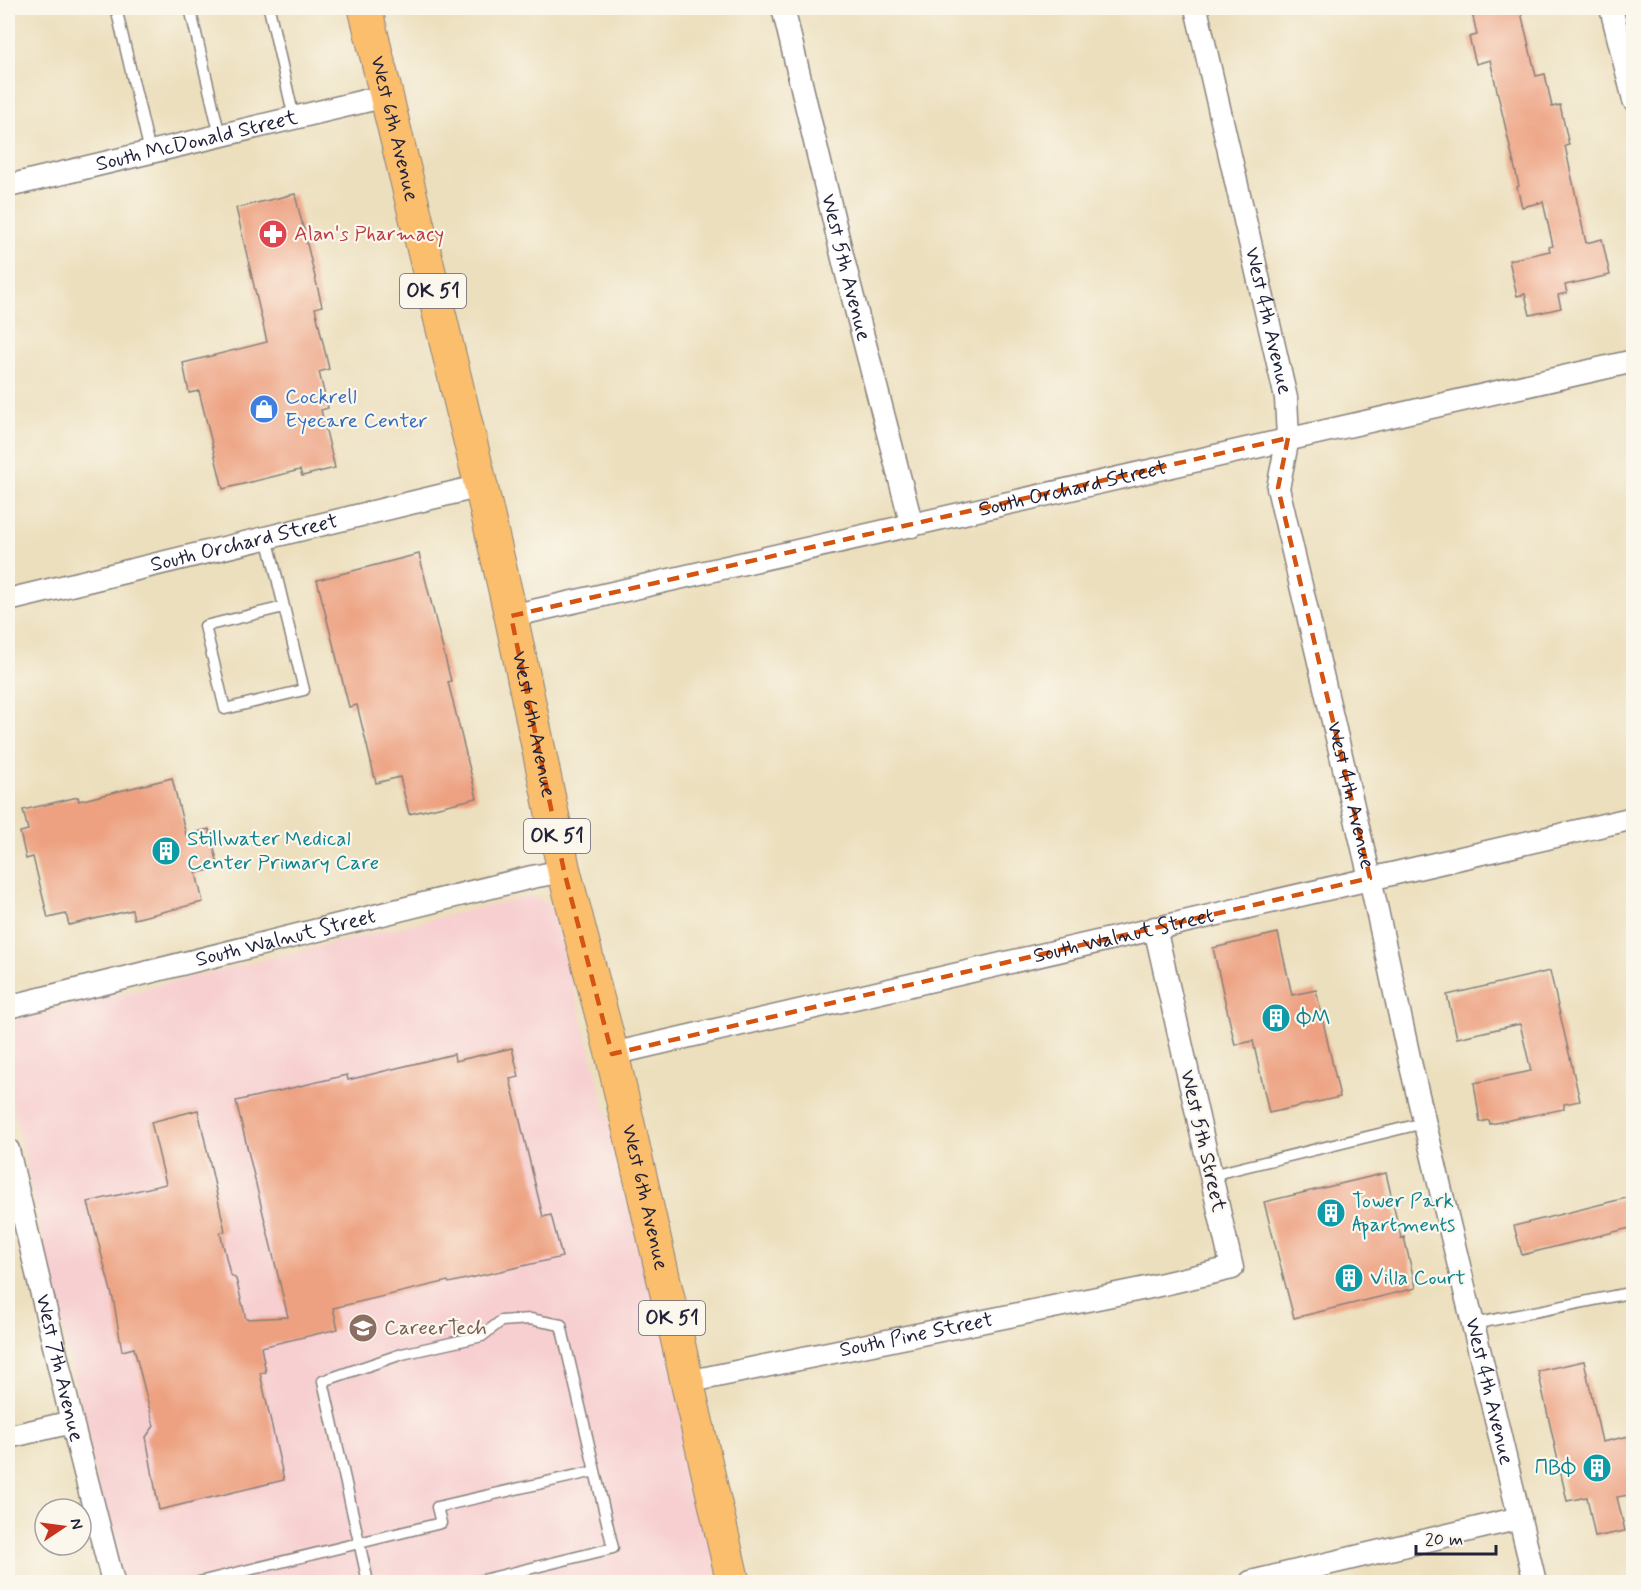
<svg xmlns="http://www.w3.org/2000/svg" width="1641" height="1590" font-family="Mynerve,sans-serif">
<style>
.built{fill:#f7cfd0}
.building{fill:#eda181}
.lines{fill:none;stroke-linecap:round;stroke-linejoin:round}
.lane-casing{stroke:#87807c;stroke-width:13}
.street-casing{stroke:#87807c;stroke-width:25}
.highway-casing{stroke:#87807c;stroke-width:35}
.lane{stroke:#fff;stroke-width:10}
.street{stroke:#fff;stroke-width:22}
.highway{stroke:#fabe6d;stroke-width:33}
.marked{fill:none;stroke:#d45411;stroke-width:4.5;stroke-dasharray:12 8;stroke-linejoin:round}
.labels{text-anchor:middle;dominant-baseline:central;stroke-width:4.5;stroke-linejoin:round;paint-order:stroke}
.shield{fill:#fbf7ec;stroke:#636270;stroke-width:1.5}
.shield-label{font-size:20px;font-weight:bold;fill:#22223b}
.street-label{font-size:21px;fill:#22223b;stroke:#fbf7ec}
.health-label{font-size:21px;fill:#be3a42;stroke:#fbf7ec;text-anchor:start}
.shop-label{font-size:21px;fill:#366cbe;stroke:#fbf7ec;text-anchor:start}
.culture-label{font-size:21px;fill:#0d838f;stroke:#fbf7ec;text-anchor:start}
.education-label{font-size:21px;fill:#785e54;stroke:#fbf7ec;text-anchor:start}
</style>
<rect width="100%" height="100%" fill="#fbf7ec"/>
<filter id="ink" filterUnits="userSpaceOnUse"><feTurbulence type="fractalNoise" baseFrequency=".0167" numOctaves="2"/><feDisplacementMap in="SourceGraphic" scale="12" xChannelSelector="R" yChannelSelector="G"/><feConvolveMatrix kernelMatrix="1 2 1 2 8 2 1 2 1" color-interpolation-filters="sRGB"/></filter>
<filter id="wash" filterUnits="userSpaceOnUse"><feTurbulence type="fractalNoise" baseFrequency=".008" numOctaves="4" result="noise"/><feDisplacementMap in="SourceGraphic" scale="24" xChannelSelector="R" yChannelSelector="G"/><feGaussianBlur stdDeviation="1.35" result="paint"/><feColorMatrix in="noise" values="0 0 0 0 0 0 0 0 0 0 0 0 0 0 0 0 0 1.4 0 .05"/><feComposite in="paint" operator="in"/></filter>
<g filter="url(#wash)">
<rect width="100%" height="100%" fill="#ecdfbd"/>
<path class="built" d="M 528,896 L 544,901 L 553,910 L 731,1582 L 119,1582 L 8,1083 L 8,1026 L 22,1018 Z"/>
<g id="blocks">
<path class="building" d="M 1471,8 L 1520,8 L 1536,76 L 1545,74 L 1552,107 L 1560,105 L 1569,145 L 1565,146 L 1586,243 L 1602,239 L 1610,275 L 1565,285 L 1567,293 L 1558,295 L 1561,308 L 1530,315 L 1525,294 L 1517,296 L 1509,260 L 1550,251 L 1549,247 L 1553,246 L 1543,202 L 1522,207 L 1517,187 L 1519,186 L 1490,60 L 1476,64 L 1469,37 L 1477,35 Z
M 295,194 L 322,306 L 315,308 L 329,369 L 319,372 L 328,408 L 321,410 L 335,468 L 302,476 L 300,470 L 223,489 L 199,391 L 189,393 L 183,363 L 267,342 L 236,208 Z
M 419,554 L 451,681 L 448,682 L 477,798 L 409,814 L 400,777 L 376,783 L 357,705 L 349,707 L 317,580 Z
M 172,778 L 186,835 L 209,829 L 219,868 L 196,873 L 203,902 L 134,919 L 132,910 L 69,925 L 66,914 L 48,918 L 33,857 L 26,859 L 20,832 L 28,830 L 23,810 L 78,797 L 79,801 Z
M 1278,933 L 1292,995 L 1316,990 L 1340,1097 L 1269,1113 L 1253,1041 L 1235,1045 L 1213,948 Z
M 1550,971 L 1580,1101 L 1564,1104 L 1564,1109 L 1490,1124 L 1489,1120 L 1480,1122 L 1474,1083 L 1531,1071 L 1520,1024 L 1457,1038 L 1447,995 Z
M 512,1048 L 519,1077 L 510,1079 L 543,1217 L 551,1215 L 562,1257 L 449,1283 L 448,1281 L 333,1308 L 338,1329 L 261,1347 L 266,1372 L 260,1373 L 284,1480 L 159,1510 L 146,1437 L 154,1426 L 134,1348 L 122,1351 L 114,1303 L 88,1202 L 166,1184 L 151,1122 L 198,1110 L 225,1231 L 220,1232 L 230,1274 L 236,1279 L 246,1319 L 288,1317 L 236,1101 L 347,1075 L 348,1080 L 454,1054 L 455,1061 Z
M 1386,1173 L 1401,1238 L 1404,1237 L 1416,1288 L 1294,1318 L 1264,1202 Z
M 1634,1196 L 1634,1227 L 1522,1255 L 1514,1226 Z
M 1584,1361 L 1602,1442 L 1634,1435 L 1634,1494 L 1617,1497 L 1625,1531 L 1595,1537 L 1587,1497 L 1567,1501 L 1538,1371 Z"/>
</g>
</g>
<g filter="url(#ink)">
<use href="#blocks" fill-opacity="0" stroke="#87807c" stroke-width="1.5"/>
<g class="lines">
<g class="lane-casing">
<path id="lane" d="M 116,8 L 150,152
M 190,8 L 220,136
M 269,8 L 294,118
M 267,538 L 272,557 L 304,690 L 225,709 L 205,626 L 284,607
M 1211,1175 L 1424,1123
M 1473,1324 L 1634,1292
M 199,1582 L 441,1523 L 437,1507 L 595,1471 L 613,1548 L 475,1582
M 368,1582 L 323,1381 L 402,1354 L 482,1336 L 501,1321 L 530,1319 L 561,1325 L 595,1471"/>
</g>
<g class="street-casing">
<g id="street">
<path id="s1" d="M 783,8 L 844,263 L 912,526"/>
<path id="s2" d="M 1196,8 L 1286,398 L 1288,438 L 1278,488 L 1370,878 L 1410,1062 L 1535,1582"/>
<path d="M 1611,8 L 1634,100"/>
<path id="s3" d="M 8,186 L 386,96"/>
<path id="s4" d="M 8,600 L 481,486"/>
<path id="s5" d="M 511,616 C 885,533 1259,445 1634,361"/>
<path id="s6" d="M 8,1007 L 532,877 L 564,871"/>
<path id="s7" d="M 612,1054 L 1634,818"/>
<path id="s8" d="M 8,1150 L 72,1422 L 113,1582"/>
<path id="s9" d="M 687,1382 L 1146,1288 L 1232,1268 L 1155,928"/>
<path d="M 8,1437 L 72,1422"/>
<path d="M 1251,1582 L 1520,1518"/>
</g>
</g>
<g class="highway-casing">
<g id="highway">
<path id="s10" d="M 365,8 L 481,486 L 511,616 L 564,871 L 612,1054 L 733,1582"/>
</g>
</g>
<use href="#lane" class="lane"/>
<use href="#street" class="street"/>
<use href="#highway" class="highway"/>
</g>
</g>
<path class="marked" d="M 1288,438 L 1278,488 L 1370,878 L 612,1054 L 564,871 L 511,616 Z"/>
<defs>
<g id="pharmacy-disc" transform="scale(1.5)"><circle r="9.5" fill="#e0444e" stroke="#fbf7ec"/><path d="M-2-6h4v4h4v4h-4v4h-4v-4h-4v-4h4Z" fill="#fff"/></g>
<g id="shop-disc" transform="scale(1.5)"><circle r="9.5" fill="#3f7fe0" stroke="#fbf7ec"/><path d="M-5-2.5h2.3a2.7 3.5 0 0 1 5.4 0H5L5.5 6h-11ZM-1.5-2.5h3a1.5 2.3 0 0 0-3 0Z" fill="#fff"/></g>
<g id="building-disc" transform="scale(1.5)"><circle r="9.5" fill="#0f9aa8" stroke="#fbf7ec"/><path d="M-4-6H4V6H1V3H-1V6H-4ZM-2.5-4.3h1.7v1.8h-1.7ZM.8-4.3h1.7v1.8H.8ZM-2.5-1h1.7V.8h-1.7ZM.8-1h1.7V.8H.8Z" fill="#fff"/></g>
<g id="school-disc" transform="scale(1.5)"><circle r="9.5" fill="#8d6e63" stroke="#fbf7ec"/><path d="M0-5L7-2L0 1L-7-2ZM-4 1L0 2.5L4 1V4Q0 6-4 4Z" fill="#fff"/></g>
</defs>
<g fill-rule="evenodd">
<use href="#pharmacy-disc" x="273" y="234"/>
<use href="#shop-disc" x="264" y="409"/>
<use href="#building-disc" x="166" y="851"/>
<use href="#building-disc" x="1276" y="1018"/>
<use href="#building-disc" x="1331" y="1213"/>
<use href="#building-disc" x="1349" y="1278"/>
<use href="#school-disc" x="363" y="1328"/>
<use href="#building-disc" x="1597" y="1468"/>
</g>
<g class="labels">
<g class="shield">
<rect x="400" y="274" width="66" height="34" rx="4.5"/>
<rect x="524" y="819" width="66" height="34" rx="4.5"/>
<rect x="639" y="1301" width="66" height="34" rx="4.5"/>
</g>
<g class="shield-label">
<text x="433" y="291">OK 51</text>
<text x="557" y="836">OK 51</text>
<text x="672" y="1318">OK 51</text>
</g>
<g class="street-label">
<text stroke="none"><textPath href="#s10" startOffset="124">West 6th Avenue</textPath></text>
<text stroke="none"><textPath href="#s3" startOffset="194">South McDonald Street</textPath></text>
<text stroke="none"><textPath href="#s1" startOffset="267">West 5th Avenue</textPath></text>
<text stroke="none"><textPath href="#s2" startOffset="321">West 4th Avenue</textPath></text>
<text stroke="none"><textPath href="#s5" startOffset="576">South Orchard Street</textPath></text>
<text stroke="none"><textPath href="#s4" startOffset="243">South Orchard Street</textPath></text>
<text stroke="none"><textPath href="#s10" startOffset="736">West 6th Avenue</textPath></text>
<text stroke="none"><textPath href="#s2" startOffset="807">West 4th Avenue</textPath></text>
<text stroke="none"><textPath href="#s7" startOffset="525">South Walnut Street</textPath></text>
<text stroke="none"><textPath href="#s6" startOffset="286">South Walnut Street</textPath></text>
<text transform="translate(1203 1141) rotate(77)">West 5th Street</text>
<text stroke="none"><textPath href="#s10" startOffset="1222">West 6th Avenue</textPath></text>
<text stroke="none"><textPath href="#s9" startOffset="234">South Pine Street</textPath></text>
<text stroke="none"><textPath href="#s8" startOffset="224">West 7th Avenue</textPath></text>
<text stroke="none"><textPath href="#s2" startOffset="1419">West 4th Avenue</textPath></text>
</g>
<g class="health-label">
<text x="294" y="234">Alan's Pharmacy</text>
</g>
<g class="shop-label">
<text x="285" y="397">Cockrell<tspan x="285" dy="24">Eyecare Center</tspan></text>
</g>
<g class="culture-label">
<text x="187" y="839">Stillwater Medical<tspan x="187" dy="24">Center Primary Care</tspan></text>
<text x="1297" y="1018">ΦΜ</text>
<text x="1352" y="1201">Tower Park<tspan x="1352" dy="24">Apartments</tspan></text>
<text x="1370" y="1278">Villa Court</text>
<text x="1576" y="1468" text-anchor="end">ΠΒΦ</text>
</g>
<g class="education-label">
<text x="384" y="1328">CareerTech</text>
</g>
</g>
<rect width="1641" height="1590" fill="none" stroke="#fbf7ec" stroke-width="30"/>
<g transform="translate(63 1527) rotate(77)"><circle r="28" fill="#fbf7ec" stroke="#a4a2a5" stroke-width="1.5"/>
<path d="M0-4.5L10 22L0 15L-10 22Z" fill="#c8321e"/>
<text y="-9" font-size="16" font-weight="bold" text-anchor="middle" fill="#22223b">N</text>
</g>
<path d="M1416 1545v9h80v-9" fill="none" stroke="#22223b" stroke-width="3"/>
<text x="1425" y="1545" font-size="18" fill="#22223b" stroke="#fbf7ec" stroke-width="4.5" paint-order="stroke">20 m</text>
</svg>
